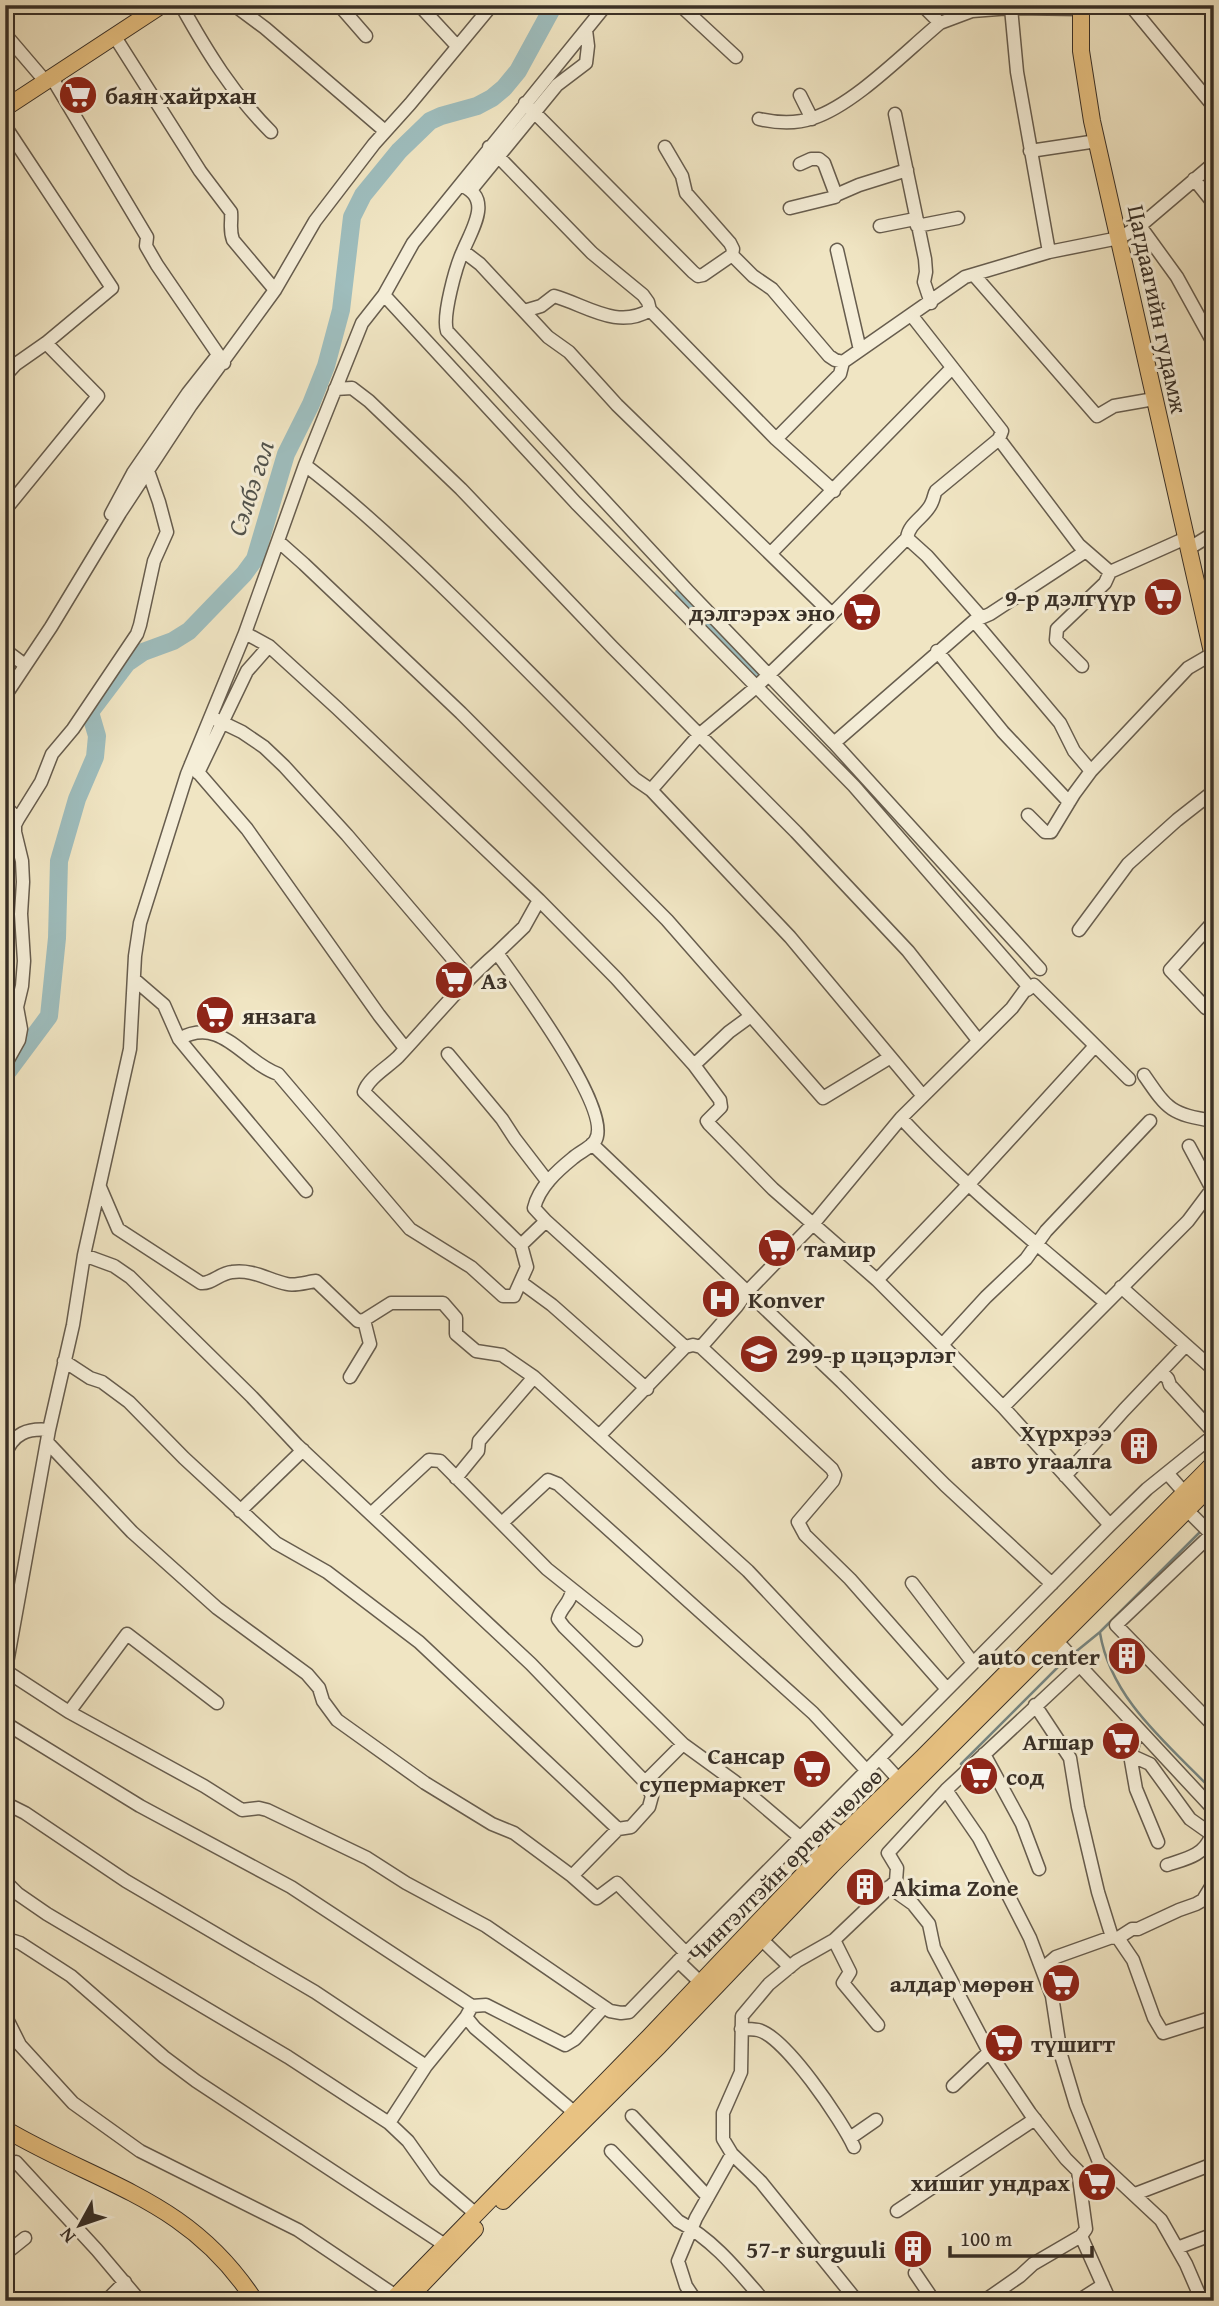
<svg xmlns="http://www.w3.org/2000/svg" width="1219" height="2306" font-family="'Gentium Book Plus',serif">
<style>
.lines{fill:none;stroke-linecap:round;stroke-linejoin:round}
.stream{stroke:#768581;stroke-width:2.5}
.river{stroke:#9ebdbd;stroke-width:18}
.minor-casing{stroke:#675d4e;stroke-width:15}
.major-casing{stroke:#393027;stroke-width:18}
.minor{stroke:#f5eed8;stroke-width:12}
.major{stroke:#e8c282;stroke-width:16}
.labels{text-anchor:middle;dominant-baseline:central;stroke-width:6;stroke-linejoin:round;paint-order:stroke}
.poi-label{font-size:24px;font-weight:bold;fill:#393027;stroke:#f5eed8;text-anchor:start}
.street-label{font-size:24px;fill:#393027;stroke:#f5eed8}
.water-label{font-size:26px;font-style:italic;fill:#52534c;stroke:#f5eed8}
</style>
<rect width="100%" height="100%" fill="#f0e5c3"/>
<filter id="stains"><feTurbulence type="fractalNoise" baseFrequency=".00286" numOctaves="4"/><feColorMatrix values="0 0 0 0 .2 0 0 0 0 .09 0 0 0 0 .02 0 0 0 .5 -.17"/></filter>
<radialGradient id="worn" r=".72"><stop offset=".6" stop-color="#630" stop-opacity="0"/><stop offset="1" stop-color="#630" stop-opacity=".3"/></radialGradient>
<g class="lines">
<path class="stream" d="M 1207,1526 L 1214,1519
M 1100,1633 C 1111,1700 1169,1745 1214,1792
M 1073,1654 L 1100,1632 L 1202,1530
M 961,1764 L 1067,1658"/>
<path class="river" d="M 682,597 L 756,675
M 5,1075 L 49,1016 L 57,938 L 59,861 L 77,799 L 95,757 L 97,736 L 90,712 L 127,663 L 143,652 L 173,641 L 189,631 L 244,574 L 255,559 L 286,454 L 311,404 L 326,366 L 341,310 L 352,217 L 363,195 L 399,151 L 430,121 L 441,116 L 477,106 L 492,98 L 504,88 L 518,71 L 554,5"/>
<g class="minor-casing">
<path id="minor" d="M 181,5 C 207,52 233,94 271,132
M 234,5 L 265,28 L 385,131
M 339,5 L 366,36
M 419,5 L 457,46
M 606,5 L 460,185 C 494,197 472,229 463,251 C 456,266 442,316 447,331 L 688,591 L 834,743 L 1040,969
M 680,5 L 736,57
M 922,5 L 940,23 L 972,11 L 1011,8 L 1080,9
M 1130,5 L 1214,107
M 1011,8 L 1017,72 L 1049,252
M 5,34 L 46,82
M 115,37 L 200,171 L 231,212 C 232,223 229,229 233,240 L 275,290
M 52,78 L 147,237 L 146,246 L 157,265 L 224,363
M 800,95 L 812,119
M 525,103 L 693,272 L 698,276 L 703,275 L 732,255 L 753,276 L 772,289 L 829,356 L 835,360 L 843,362
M 895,114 L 925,259 L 926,272 L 924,282 L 931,303
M 759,119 C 777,123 796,124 813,118 C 854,105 906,51 940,23
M 5,126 L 112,288 L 46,343 L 16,364 L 5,376
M 489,147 L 592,253 L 643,295 L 648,302 L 650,310 L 776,439 L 834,491
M 665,147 L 682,176 L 686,193 L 730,243 L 733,249 L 732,255
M 1030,151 L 1097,141
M 800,164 L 811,159 L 819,159 L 824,163 L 836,195
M 1194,179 L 1214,204
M 460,185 L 413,243 L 384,295 L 362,323 L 305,465 L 245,633 L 269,646 L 337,708 L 539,900 L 616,978 L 694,1065 L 720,1100 L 721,1107 L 707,1121 L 709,1124 L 773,1189 L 877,1280 L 942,1345 L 1003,1407 L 1110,1525
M 471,190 L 557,85 L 586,63 L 588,46 L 586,30
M 790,208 L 835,197 L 836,195 L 859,185 L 907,170
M 880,226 L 915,219
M 917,226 L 958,218
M 1140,226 L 1177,277 L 1214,344
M 837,250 L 860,350
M 463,251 L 480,264 L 548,337 L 569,352 L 617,405 L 832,614
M 974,275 L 1097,416 L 1114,406 L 1154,399
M 384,295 L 576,503 L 854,786 L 1028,986 L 1012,1008 L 901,1118 L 814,1223 L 747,1292 L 737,1306 L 701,1347
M 524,311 L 541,306 L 554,296 C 586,305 617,330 650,310
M 912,316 L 1002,431 L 999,439 L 1079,545 L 1110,572 L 1186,538
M 335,389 L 352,388 L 369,401 L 461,489 L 612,647 L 796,832 L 908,951 L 978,1040
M 776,439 L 840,374 L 843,362 L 965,277 L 1049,252 L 1119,238 L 1140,226 L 1214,163
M 305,465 C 356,504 403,548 449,593 C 512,654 573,717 635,779 L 651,790 L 790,937 L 923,1096
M 5,510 L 98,396 L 46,343
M 111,514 L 133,473 L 188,393 L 218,355
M 907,538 C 909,522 927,516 932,502 C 934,498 934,494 936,491 L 999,439
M 278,541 L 304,564 L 461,713 L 667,920 L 823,1098 L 889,1058
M 1188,549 L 1214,533
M 771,553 L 952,368
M 974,621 L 1060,723 L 1074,751 L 1091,771
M 5,650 L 25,665
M 937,651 L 1003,732 L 1069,802
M 1082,666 L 1056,640 L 1057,629 L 1105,583 L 1110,572
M 5,696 L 51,627 L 120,513 L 191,405 L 275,290 L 315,221 L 374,144 L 410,104 L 492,5
M 211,717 L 242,732 L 264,747 L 284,766 L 347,835 L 469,978
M 834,743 L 974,621 L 990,614 L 1086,551
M 191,764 L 247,829 L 379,1015 L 405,1048
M 198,773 L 247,671 L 269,646
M 651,790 L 700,734 L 755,688 L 832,614 L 907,538 L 927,556 L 981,617
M 5,806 L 18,819 L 41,782 L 52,754 L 73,729 L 137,634 L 140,625 L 154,561 L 167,532 L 159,502 L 148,471
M 1028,815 L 1045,832 L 1051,832 L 1074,794 L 1091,771 L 1188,668 L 1212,654
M 539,900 L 524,927 L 497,953 C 516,980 615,1112 595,1141 C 590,1148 580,1152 573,1158 C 557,1171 539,1187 534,1208 L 546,1221
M 1079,930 L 1128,864 L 1177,820 L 1214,791
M 135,980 L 164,1005 L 179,1039 L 193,1056 L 306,1191
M 1027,990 L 1034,985 L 1129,1079
M 5,997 L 17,1007
M 1206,1008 L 1170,970 L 1214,921
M 179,1039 C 222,1015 243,1062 278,1074 L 410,1229 L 471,1267 L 503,1296 L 514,1296 L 527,1267 L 521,1245 L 364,1092 C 368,1078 388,1067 398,1057 C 431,1022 460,985 497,953
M 448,1054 L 502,1119 L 515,1139 L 548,1182
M 5,1065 L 19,1040 L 21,1029 L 17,1007 L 22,986 L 24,961 L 21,914 L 23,882 L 22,861 L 15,832 L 15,825 L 18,819
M 694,1065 L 729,1032 L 751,1016
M 1144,1075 C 1168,1110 1170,1114 1214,1121
M 901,1118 C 964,1186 1036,1243 1106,1303
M 592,1144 L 842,1382 L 945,1485 L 1052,1584
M 100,1187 L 118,1229 L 201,1283 C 212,1284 220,1273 232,1272 C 253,1269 268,1280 287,1284 C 296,1286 307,1282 316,1281 L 358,1321 L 364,1320 L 391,1303 L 443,1303 L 456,1318 L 456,1334 L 476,1351 L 502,1355 L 534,1377
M 521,1245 L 546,1221 L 685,1347
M 84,1255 L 114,1266 L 130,1277 L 252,1397 L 297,1445 L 531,1664 L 645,1782 L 652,1796 L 649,1807 L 631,1827 L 618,1829 L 572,1876
M 877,1280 L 969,1184 L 1095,1046
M 522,1283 L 552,1305 L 647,1389
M 1121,1287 L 1214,1370
M 942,1345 L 986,1297 L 1026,1259 L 1046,1231 L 1150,1121
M 64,1361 L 90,1378 L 102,1382 L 129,1402 L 184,1458 L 276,1543 L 327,1572 L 419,1642 L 618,1829
M 1161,1371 L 1168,1379 L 1170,1385 L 1214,1433
M 350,1377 L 370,1344 L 364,1320
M 1003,1407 L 1188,1221 L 1212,1189 L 1189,1146
M 599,1436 L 685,1347 L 693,1345 L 701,1347 L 832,1469 L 835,1475 L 833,1481 L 798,1522 L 805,1535 L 850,1579 L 947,1689
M 48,1443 L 132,1532 L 217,1608 L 307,1674 L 319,1688 L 323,1701 L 337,1720 L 425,1783 L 492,1824 L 514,1833 L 572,1876 L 597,1898 L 617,1883 L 686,1953 L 1110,1525 L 1147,1489 L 1214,1435
M 5,1455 C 13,1433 28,1428 49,1430
M 1168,1474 L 1183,1491
M 1065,1476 L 1124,1410 L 1186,1345
M 456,1478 L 478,1451 L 479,1441 L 534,1377 L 748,1571 L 902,1735
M 1187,1510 L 1214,1537
M 240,1511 L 303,1450
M 372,1513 L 429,1460 L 440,1461 L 547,1569 L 572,1589 C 571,1604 561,1606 558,1619 L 564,1627 L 683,1744 L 734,1781 L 801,1838
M 502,1523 L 548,1480 L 558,1484 L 813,1713 L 867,1771
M 1214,1532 L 1116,1625 L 1214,1726
M 912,1583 L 973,1663
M 572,1589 L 636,1640
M 1056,1640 L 1214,1810
M 6,1671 L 69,1712 L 204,1786 L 242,1810 L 259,1808 L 267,1810 L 367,1858 L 406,1883 L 486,1926 L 610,2011 L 621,2013 L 629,2012 L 686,1953
M 5,1674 L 49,1430 L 73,1325 L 84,1255 L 130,1049 L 135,956 L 140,923 L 187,774 L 245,633
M 1035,1705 L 1070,1758 L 1078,1807 L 1098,1892 L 1112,1937
M 69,1712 L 127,1634 L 217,1703
M 5,1723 L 140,1806 L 291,1887 L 472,2006 L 466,2017 L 475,2028 L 575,2113
M 1138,1729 L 1130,1755 L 1136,1789 L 1158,1842
M 984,1754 L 1022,1824 L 1039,1869
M 1130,1755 L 1150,1764 L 1190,1819 L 1214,1836
M 879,1758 L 900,1781
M 645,1782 L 683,1744
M 946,1790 L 979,1838 L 1030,1938 L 1052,1996 L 1061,2055 L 1076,2105 L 1099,2162 L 1161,2220 L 1186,2264 L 1202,2301
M 5,1803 L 25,1813 L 126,1881 L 315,1992 L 426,2066
M 820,1819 L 844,1835
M 1167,1865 C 1185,1859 1204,1856 1211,1836
M 5,1881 L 18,1894 L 47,1914 L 288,2057 L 389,2123
M 889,1887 L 913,1904 L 929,1924 L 934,1948 L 989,2052 L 1030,2113 L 1066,2159 L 1078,2171 L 1086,2229 L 1081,2236 L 1110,2301
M 755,1933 L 790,1967
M 1118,1938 L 1133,1960 L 1154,2018 L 1163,2033 L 1214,2017
M 834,1940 L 850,1972 L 843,1983 L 878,2025
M 5,1942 L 14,1941 L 20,1943 L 71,1976 L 164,2057 L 196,2081 L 445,2245
M 678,1961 L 701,1983
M 1042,1969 L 1056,1957 L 1112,1937 L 1118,1938 L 1132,1929 L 1138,1929 L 1179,1910 L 1196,1904 L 1203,1900 L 1214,1882
M 472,2006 L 486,2005 L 565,2045 L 575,2039 L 604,2007
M 5,2015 L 20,2045 L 73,2103 L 140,2151 L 298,2230 L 396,2296
M 466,2017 L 426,2066 L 389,2123 L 408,2141 L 435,2179 L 476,2214
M 741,2029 C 746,2029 753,2029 758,2030 C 785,2036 842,2121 854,2147
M 953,2086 L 989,2052
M 632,2116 L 708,2197
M 850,2138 L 876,2120
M 611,2151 L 678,2221 C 714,2240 738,2271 764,2301
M 16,2162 L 97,2250 L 140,2301
M 1135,2194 L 1213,2164
M 897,2211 L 1035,2119
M 1177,2248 L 1214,2234
M 5,2254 L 25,2238
M 915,2273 L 934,2301
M 106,2301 L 125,2282
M 696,2301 L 686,2286 L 678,2261 L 696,2218 L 732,2154
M 857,2301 L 761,2182 L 732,2154 L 723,2139 L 723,2113 L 741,2072 L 742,2016 L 769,1984 L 797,1961 L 834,1940 L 896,1881 L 897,1868 L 888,1853 L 946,1790 L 1079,1666
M 984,2301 L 1020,2276 L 1033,2264 L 1081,2236
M 1078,2301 L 1103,2285"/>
</g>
<g class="major-casing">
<path id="major" d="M 1081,5 L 1081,51 L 1092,121 L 1214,661
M 5,108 L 162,5
M 5,2129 C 102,2186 189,2199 255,2301
M 503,2201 L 659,2046 L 831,1866 L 1214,1483
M 391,2301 L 649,2037 L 821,1856 L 923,1757 L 1214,1463
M 406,2301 L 475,2229"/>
</g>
<use href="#minor" class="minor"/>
<use href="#major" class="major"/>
</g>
<defs>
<g id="supermarket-disc" transform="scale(2.0125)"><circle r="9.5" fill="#8f2418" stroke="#f5eed8"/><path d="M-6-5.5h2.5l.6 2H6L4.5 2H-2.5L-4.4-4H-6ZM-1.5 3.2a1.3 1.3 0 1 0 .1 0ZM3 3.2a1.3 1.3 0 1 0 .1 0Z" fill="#fff"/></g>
<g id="hospital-disc" transform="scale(2.0125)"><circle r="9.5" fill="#8f2418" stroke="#f5eed8"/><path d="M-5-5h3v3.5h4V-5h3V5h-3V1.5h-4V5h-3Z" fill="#fff"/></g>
<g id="school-disc" transform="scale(2.0125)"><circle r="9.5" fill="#8f2418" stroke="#f5eed8"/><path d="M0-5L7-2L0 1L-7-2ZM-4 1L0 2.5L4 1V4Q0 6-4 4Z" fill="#fff"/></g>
<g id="building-disc" transform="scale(2.0125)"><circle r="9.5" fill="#8f2418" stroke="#f5eed8"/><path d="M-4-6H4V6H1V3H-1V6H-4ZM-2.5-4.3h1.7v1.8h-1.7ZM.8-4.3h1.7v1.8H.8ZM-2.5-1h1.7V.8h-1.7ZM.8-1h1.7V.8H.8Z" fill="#fff"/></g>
</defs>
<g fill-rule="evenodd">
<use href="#supermarket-disc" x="78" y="95"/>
<use href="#supermarket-disc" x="1163" y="597"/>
<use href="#supermarket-disc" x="862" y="612"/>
<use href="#supermarket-disc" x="454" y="980"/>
<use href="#supermarket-disc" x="215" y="1015"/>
<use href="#supermarket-disc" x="777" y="1248"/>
<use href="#hospital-disc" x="721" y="1299"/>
<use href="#school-disc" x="759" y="1354"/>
<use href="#building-disc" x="1139" y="1446"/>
<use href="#building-disc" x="1127" y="1656"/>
<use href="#supermarket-disc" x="1121" y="1741"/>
<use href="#supermarket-disc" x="812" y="1769"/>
<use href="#supermarket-disc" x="979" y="1776"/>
<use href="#building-disc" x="865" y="1887"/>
<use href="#supermarket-disc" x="1061" y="1983"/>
<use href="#supermarket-disc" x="1004" y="2043"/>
<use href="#supermarket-disc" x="1097" y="2182"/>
<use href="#building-disc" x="913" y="2249"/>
</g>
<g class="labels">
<g class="poi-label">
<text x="105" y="95">баян хайрхан</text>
<text x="1136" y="597" text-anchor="end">9-р дэлгүүр</text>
<text x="835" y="612" text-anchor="end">дэлгэрэх эно</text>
<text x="481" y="980">Аз</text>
<text x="242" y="1015">янзага</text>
<text x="804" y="1248">тамир</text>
<text x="748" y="1299">Konver</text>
<text x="786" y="1354">299-р цэцэрлэг</text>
<text x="1112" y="1432" text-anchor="end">Хүрхрээ<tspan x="1112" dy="28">авто угаалга</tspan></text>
<text x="1100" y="1656" text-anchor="end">auto center</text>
<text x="1094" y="1741" text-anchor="end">Агшар</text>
<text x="785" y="1755" text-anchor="end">Сансар<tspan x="785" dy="28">супермаркет</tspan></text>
<text x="1006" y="1776">сод</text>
<text x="892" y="1887">Akima Zone</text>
<text x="1034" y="1983" text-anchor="end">алдар мөрөн</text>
<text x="1031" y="2043">түшигт</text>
<text x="1070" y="2182" text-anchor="end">хишиг ундрах</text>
<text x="886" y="2249" text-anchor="end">57-r surguuli</text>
</g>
<g class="street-label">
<text transform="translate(1158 309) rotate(78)">Цагдаагийн гудамж</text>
<text transform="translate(785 1865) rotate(-45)">Чингэлтэйн өргөн чөлөө</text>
</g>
<g class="water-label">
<text transform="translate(250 488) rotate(-72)">Сэлбэ гол</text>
</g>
</g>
<rect width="1219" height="2306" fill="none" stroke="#f0e5c3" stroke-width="28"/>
<rect x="7" y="7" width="1205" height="2292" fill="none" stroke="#393027" stroke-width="3.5"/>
<rect x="14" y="14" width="1191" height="2278" fill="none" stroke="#393027" stroke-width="2"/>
<g transform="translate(80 2225) rotate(230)" stroke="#f5eed8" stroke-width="5" paint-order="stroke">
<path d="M0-5L12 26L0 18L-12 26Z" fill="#393027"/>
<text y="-10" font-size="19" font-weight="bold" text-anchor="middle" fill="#393027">N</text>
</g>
<path d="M950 2246v10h142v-10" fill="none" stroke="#393027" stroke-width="3.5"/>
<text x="960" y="2246" font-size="21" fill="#393027" stroke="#f5eed8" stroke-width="5" paint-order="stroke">100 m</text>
<rect width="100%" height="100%" filter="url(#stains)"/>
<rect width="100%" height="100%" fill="url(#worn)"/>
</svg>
